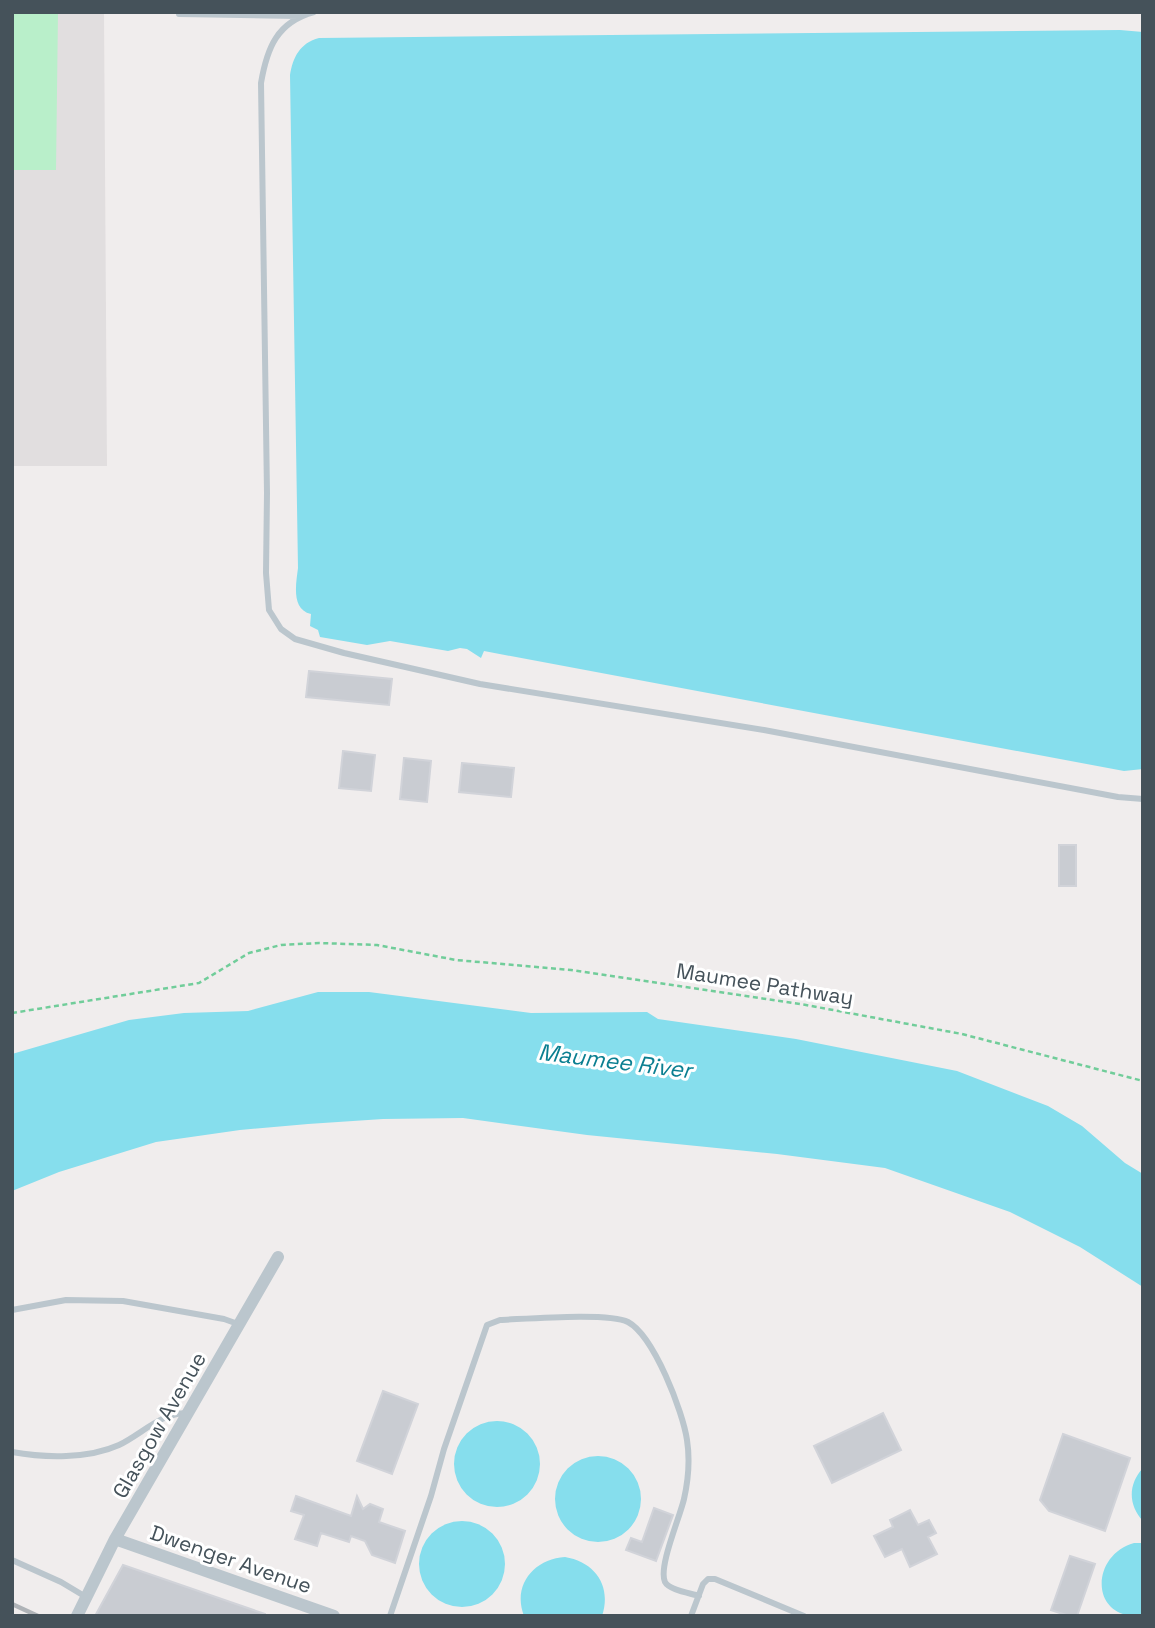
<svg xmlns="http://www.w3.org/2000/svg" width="1155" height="1628" font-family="'Space Grotesk',sans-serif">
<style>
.education{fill:#e1dedf}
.green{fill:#b9efca}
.water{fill:#86deed}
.building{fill:#c9ccd2;stroke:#d1d3d9;stroke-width:2}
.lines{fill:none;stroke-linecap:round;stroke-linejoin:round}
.path{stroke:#71cd9a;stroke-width:2.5;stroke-dasharray:5 3.5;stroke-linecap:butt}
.service{stroke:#bbc6cd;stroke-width:6}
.minor{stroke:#bbc6cd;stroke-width:12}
.rail{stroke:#afb3b7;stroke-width:4.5}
.labels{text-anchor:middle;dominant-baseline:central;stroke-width:6;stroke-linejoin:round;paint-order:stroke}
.street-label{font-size:21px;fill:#45525a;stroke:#fff}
.water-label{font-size:23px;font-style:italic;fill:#0b7f91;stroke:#fff}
</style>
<rect width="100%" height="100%" fill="#f0eded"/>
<path class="education" d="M 12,12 L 104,12 L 107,466 L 12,466 Z"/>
<path class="green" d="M 12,12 L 58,12 L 56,170 L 12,170 Z"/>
<path class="water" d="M 1120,30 L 1143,32 L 1143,769 L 1124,771 L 484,651 L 481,658 L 467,649 L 460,648 L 448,651 L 390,641 L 367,645 L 320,637 L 318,630 L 310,626 L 311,614 C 291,609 296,584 298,568 L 290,75 C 293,57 300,43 319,38 Z
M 318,992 L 369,992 L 531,1013 L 647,1012 L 658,1019 L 796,1039 L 957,1071 L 1048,1106 L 1082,1126 L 1125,1163 L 1143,1174 L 1143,1287 L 1080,1247 L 1010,1212 L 885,1168 L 777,1154 L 587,1135 L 463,1118 L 383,1119 L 308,1124 L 240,1130 L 156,1142 L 59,1172 L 12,1191 L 12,1054 L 129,1020 L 184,1013 L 248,1011 Z
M454 1464a43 43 0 1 1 86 0a43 43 0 1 1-86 0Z
M555 1499a43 43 0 1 1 86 0a43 43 0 1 1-86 0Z
M 1143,1468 L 1143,1521 C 1128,1505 1128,1484 1143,1468 Z
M419 1564a43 43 0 1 1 86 0a43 43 0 1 1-86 0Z
M 1134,1543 L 1143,1543 L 1143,1616 C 1138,1616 1131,1617 1126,1615 C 1090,1606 1095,1554 1134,1543 Z
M 565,1557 C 595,1562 612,1586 602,1616 L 524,1616 C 512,1585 534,1559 565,1557 Z"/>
<path class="building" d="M 309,671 L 392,679 L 389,705 L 306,697 Z
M 343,751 L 375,755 L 371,791 L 339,788 Z
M 404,758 L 431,761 L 427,802 L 400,799 Z
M 462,763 L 514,768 L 511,797 L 459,792 Z
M 1059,845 L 1076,845 L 1076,886 L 1059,886 Z
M 383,1391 L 418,1404 L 392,1474 L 357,1461 Z
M 883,1413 L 901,1450 L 832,1483 L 814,1446 Z
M 1063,1434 L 1130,1458 L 1105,1531 L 1049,1511 L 1040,1500 Z
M 296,1496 L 351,1516 L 357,1496 L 363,1509 L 370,1504 L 383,1509 L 379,1522 L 405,1531 L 395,1563 L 372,1555 L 365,1541 L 351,1536 L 349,1542 L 321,1533 L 317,1546 L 295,1539 L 304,1515 L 291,1511 Z
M 654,1508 L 673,1515 L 656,1561 L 626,1550 L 631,1538 L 642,1542 Z
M 910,1510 L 918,1525 L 929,1520 L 936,1533 L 928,1537 L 937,1554 L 910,1567 L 902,1549 L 885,1557 L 874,1536 L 893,1527 L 890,1520 Z
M 1070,1556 L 1095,1564 L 1077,1616 L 1069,1616 L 1051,1610 Z
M 123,1565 L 265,1614 L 265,1616 L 95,1616 Z"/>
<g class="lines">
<path class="path" d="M 12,1013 L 199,983 L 249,953 L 281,945 L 319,943 L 377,945 L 456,960 L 571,970 L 806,1005 L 962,1034 L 1143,1081"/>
<path class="service" d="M 314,12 C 277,22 267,48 261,83 L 267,493 L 266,573 L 269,610 L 281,629 L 295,639 L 344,653 L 480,684 L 764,730 L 1118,797 L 1143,799
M 179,14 L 298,16
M 12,1310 L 66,1300 L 123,1301 L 224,1319 L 238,1324
M 12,1452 C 45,1458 88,1459 119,1445 C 142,1434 160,1413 187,1413
M 12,1560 L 61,1582 L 86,1597
M 390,1616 L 431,1496 L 444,1449 L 487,1325 L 500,1320 C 525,1319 609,1312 628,1322 C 654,1336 683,1412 687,1440 C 690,1459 688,1481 684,1499 C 680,1517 658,1567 665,1582 C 669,1590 690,1593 699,1596
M 691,1616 L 703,1584 L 708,1579 L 715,1579 L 804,1616"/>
<path class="minor" d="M 115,1539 L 334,1616
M 77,1616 L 115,1539 L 278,1257"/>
<path class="rail" d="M 12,1604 L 38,1616"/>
</g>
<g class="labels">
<g class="street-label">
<text transform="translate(765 984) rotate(9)">Maumee Pathway</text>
<text transform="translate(159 1425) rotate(-60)">Glasgow Avenue</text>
<text transform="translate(231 1559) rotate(19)">Dwenger Avenue</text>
</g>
<g class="water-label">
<text transform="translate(615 1061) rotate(7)">Maumee River</text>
</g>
</g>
<rect width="1155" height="1628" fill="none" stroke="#45525a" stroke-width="28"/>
</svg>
